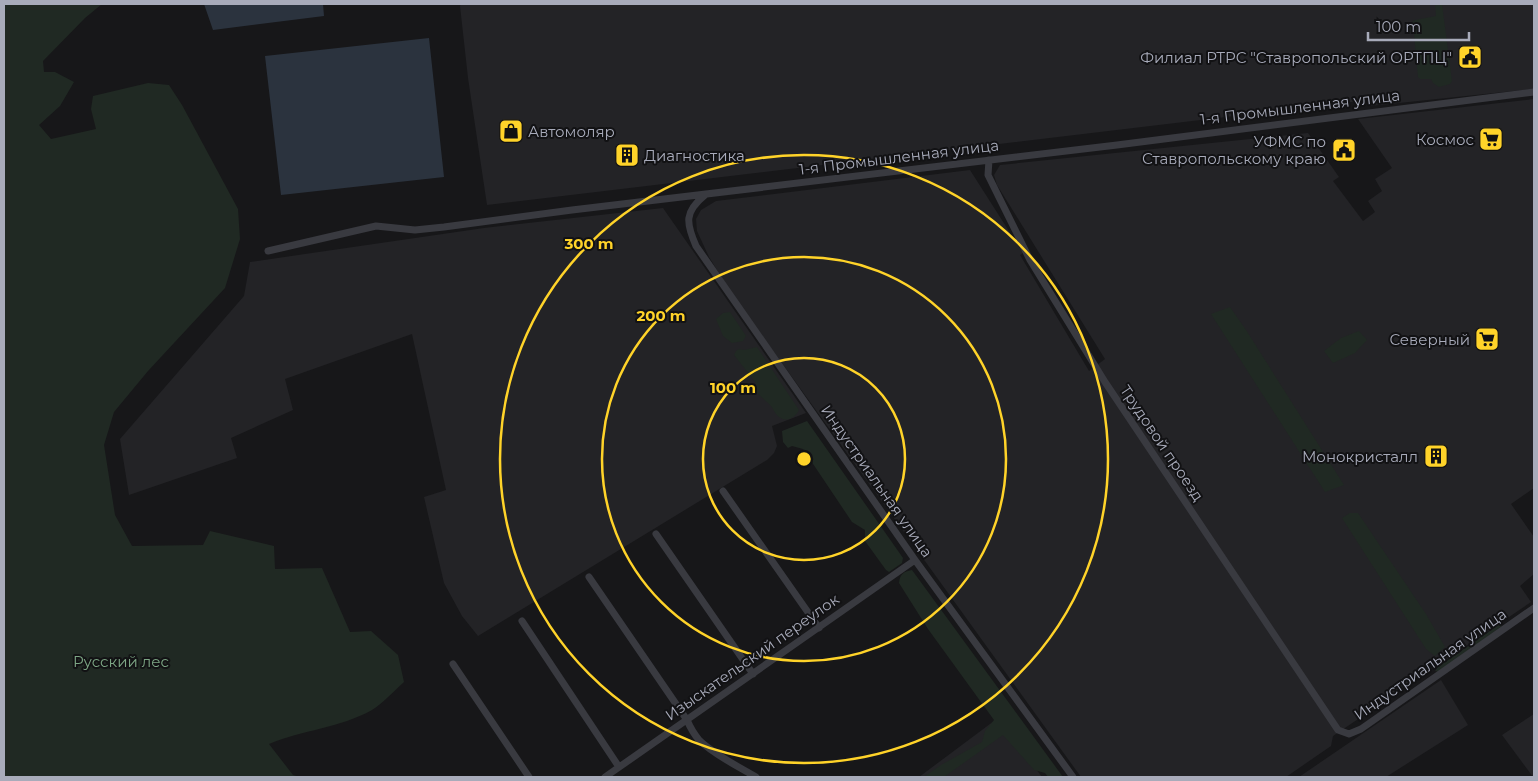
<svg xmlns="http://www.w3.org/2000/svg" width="1538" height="781" font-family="Montserrat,sans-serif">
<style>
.built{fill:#232326}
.green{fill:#202923}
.water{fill:#2b333e}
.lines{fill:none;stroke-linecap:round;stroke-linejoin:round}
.minor{stroke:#393a40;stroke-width:7}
.ring{fill:none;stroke:#ffd329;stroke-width:2.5}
.labels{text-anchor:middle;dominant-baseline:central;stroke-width:4;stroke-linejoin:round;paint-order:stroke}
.poi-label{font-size:15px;fill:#a8abba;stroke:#121214;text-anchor:end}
.street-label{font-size:15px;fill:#a8abba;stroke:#121214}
.park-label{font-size:15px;fill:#7da685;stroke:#121214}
.centre{fill:#ffd329;stroke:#121214;stroke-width:2.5}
.ring-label{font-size:15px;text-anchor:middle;font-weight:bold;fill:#ffd329;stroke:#121214;stroke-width:4;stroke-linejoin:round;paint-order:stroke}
</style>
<rect width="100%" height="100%" fill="#171719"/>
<path class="built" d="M 461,4 L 1534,4 L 1534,89 L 1370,106 L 1369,100 L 487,205 L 468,78 L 460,6 Z
M 1534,99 L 1534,488 L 1511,504 L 1534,537 L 1534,574 L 1520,586 L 1531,602 L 1333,736 L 1331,746 L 1286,777 L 1081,777 L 732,294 L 709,257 L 697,231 L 696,219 L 701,210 L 716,201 L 970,170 L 1023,253 L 1020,255 L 1089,371 L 1105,359 L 997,185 L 994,175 L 1000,165 L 1308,133 L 1339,177 L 1333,181 L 1363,221 L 1375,212 L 1368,201 L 1382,191 L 1375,179 L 1392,168 L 1358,119 Z
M 663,208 L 806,413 L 772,426 L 777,446 L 774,453 L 767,460 L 478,636 L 462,616 L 444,583 L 424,497 L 446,490 L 412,334 L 285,379 L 293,410 L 231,438 L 237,458 L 129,495 L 120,439 L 244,296 L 250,262 L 484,228 Z
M 1441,680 L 1468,725 L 1386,777 L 1299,777 Z
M 1534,714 L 1534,777 L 1533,777 L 1502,735 Z
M 998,718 L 1042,777 L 919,777 Z"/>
<path class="green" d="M 4,4 L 102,4 L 85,18 L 43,61 L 44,72 L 55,72 L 74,82 L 60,106 L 39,125 L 51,139 L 96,129 L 91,109 L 93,96 L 148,83 L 169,85 L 182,105 L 238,209 L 240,239 L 225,288 L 148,371 L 114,412 L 104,445 L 115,515 L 132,546 L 203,545 L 210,531 L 274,546 L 275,569 L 322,568 L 350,632 L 371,631 L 398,655 L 404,682 C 394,691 383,703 372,710 C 340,728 302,730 269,744 L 293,775 L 300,777 L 4,777 Z
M 1435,4 L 1442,4 L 1452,81 L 1450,84 L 1439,87 L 1433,83 L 1431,79 L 1420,79 L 1418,77 L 1414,34 L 1407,29 L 1409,24 L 1415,20 L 1436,16 Z
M 1230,307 L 1246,330 L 1344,485 L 1325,492 L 1211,314 Z
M 730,312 L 746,336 L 743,341 L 732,343 L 723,336 L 716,319 L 723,313 Z
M 1359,331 L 1367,340 L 1355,353 L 1333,363 L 1324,351 L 1341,338 Z
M 757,347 L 799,410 C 796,417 787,423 779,417 C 775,414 773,408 770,405 C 762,397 760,397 753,387 L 756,383 L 734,355 L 736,351 L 739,349 L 744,350 Z
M 807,421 L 903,558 L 902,563 L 889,572 L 886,570 L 865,541 L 865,530 L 852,522 L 803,449 L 792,446 L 788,448 L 783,442 L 782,431 Z
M 1350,513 L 1358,513 L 1426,614 L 1445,647 L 1435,656 L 1426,649 L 1342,518 Z
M 912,570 L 1063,777 L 1048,777 L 1045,773 L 1034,770 L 1003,735 L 944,777 L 924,777 L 941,765 L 982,742 L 985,731 L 994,720 L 928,629 L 899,583 C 900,574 903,572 912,570 Z
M 1500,624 L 1502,626 L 1439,672 L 1435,671 L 1438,667 Z"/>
<path class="water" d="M 204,4 L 323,4 L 324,16 L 213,30 Z
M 429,38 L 444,177 L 281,195 L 265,56 Z"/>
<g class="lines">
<path class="minor" d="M 989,160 L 988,175 L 1030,260 L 1105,382 L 1338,730 L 1349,734 L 1361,729 L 1534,608
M 705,195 C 684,212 686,223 696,246 L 915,560 L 1073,777
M 268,251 L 376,226 L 415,230 L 444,227 L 572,210 L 1117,145 L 1534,92
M 723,491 L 819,628
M 656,534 L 753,674
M 589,577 L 687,720 C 690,727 694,734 699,740 C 713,754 739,767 756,777
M 522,621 L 619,767
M 453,664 L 529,777
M 605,777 L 915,560"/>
</g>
<g class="ring">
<circle cx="804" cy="459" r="101"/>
<circle cx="804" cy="459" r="202"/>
<circle cx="804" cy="459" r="304"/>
</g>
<defs>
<g id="civic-square" transform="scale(1.25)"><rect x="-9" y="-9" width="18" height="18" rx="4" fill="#ffd329" stroke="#121214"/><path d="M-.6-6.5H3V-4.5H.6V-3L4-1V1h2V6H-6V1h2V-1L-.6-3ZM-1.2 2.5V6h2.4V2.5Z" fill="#111"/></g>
<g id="shop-square" transform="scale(1.25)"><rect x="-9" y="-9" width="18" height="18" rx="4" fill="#ffd329" stroke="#121214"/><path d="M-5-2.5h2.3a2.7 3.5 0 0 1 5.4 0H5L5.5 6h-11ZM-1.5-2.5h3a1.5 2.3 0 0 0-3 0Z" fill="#111"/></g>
<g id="supermarket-square" transform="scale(1.25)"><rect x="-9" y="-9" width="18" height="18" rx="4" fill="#ffd329" stroke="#121214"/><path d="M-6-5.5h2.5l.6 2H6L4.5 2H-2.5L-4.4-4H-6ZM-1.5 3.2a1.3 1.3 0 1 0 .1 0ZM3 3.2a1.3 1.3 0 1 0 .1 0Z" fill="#111"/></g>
<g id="building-square" transform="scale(1.25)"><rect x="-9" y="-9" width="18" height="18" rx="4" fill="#ffd329" stroke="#121214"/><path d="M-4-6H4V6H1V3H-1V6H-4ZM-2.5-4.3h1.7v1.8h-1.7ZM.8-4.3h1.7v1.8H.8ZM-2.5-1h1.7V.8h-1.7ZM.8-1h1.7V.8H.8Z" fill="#111"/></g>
</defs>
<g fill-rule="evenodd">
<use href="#civic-square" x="1470" y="57"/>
<use href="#shop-square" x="511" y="131"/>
<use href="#supermarket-square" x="1491" y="139"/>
<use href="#civic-square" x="1344" y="150"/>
<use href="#building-square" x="627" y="155"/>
<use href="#supermarket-square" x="1487" y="339"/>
<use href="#building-square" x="1436" y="456"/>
</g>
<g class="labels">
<g class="poi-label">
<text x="1452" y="57">Филиал РТРС "Ставропольский ОРТПЦ"</text>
<text x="528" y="131" text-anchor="start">Автомоляр</text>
<text x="1474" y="139">Космос</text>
<text x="1326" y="141">УФМС по<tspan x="1326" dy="17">Ставропольскому краю</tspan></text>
<text x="644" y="155" text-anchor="start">Диагностика</text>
<text x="1470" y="339">Северный</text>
<text x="1418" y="456">Монокристалл</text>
</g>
<g class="street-label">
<text transform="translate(1300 107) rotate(-7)">1-я Промышленная улица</text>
<text transform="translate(899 157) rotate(-7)">1-я Промышленная улица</text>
<text transform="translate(1162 443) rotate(56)">Трудовой проезд</text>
<text transform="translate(877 481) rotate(55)">Индустриальная улица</text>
<text transform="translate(752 657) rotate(-35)">Изыскательский переулок</text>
<text transform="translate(1430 664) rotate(-35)">Индустриальная улица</text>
</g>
<g class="park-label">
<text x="121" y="661">Русский лес</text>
</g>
</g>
<circle cx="804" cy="459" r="8" class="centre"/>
<g class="ring-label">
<text x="589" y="249">300 m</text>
<text x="661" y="321">200 m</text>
<text x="733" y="393">100 m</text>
</g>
<rect width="1538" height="781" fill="none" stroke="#a8abba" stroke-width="10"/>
<path d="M1368 32v8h101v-8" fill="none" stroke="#a8abba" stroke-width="2.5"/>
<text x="1376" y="32" font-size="15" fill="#a8abba" stroke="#121214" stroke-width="4" paint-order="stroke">100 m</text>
</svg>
